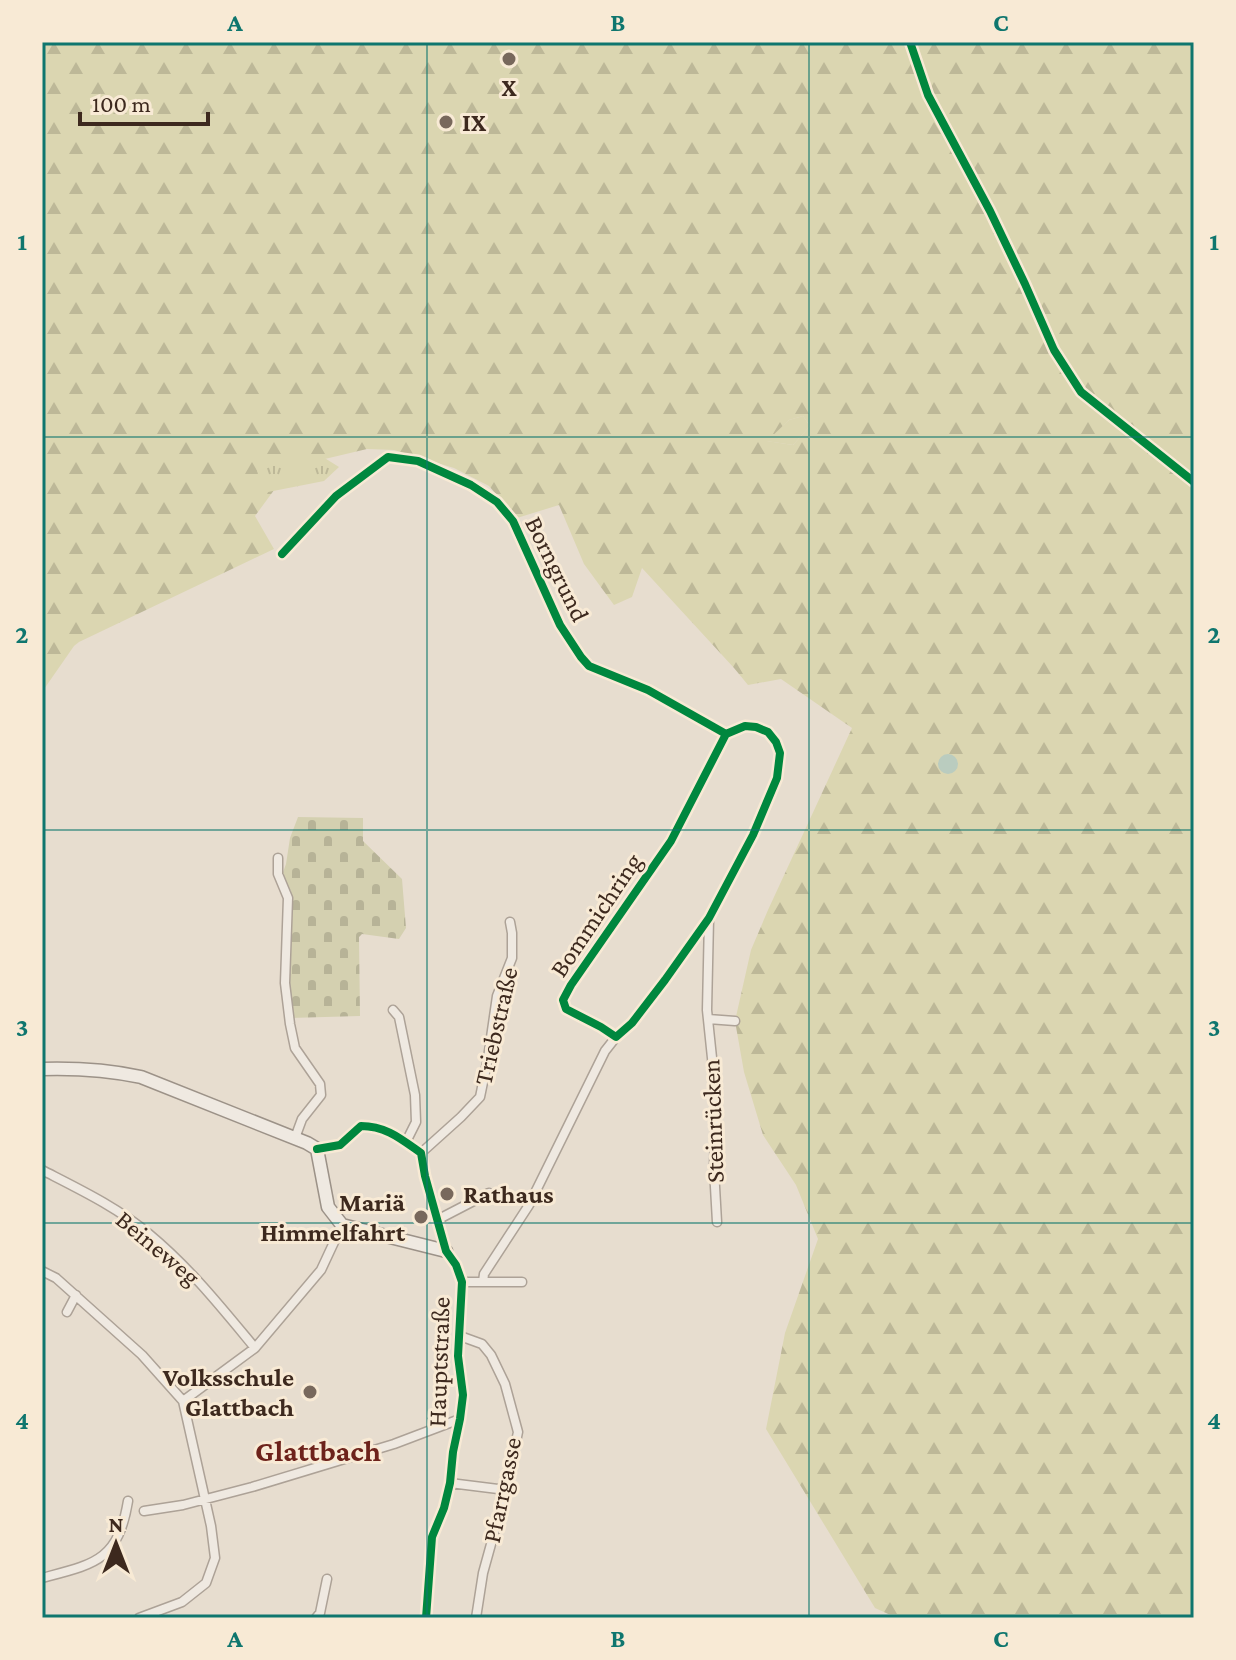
<svg xmlns="http://www.w3.org/2000/svg" width="1236" height="1660" font-family="'Crimson Pro',serif">
<style>
.grass{fill:#dbd6b1}
.forest{fill:url(#forest-firs);fill-rule:evenodd}
.cemetery{fill:url(#cemetery-stones)}
.park{fill:url(#park-tufts)}
.water{fill:#baccbf}
.lines{fill:none;stroke-linecap:round;stroke-linejoin:round}
.street-casing{stroke:#ada297;stroke-width:11}
.secondary-casing{stroke:#9c9288;stroke-width:15}
.street{stroke:#efe9e1;stroke-width:8}
.secondary{stroke:#efe9e1;stroke-width:12}
.cycleway-casing{stroke:#f8ead5;stroke-width:13}
.cycleway{stroke:#00873e;stroke-width:8}
.grid{fill:none;stroke:#0f766e;stroke-width:2;stroke-opacity:0.55}
.poi-dot{fill:#78685c;stroke:#f8ead5;stroke-width:3}
.labels{text-anchor:middle;dominant-baseline:central;stroke-width:6;stroke-linejoin:round;paint-order:stroke}
.poi-label{font-size:26px;font-weight:bold;fill:#3d291e;stroke:#f8ead5;text-anchor:start}
.street-label{font-size:26px;fill:#3d291e;stroke:#f8ead5}
.quarter-label{font-size:30px;font-weight:bold;fill:#6d221b;stroke:#f8ead5}
.neatline{fill:none;stroke:#0f766e;stroke-width:3}
.grid-label{font-size:26px;text-anchor:middle;font-weight:bold;fill:#0f766e}
</style>
<defs>
<pattern id="forest-firs" width="22" height="20" patternUnits="userSpaceOnUse" patternTransform="scale(2)"><rect width="22" height="20" fill="#dbd6b1"/><path d="M5 1l3.5 6h-7zM16 11l3.5 6h-7z" fill="#bdb898"/></pattern>
<pattern id="cemetery-stones" width="16" height="16" patternUnits="userSpaceOnUse" patternTransform="scale(2)"><rect width="16" height="16" fill="#d4d0b0"/><path d="M2 7V4a2 2 0 0 1 4 0v3zM10 15v-3a2 2 0 0 1 4 0v3z" fill="#b7b397"/></pattern>
<pattern id="park-tufts" width="24" height="20" patternUnits="userSpaceOnUse" patternTransform="scale(2)"><rect width="24" height="20" fill="#dbd6b1"/><path d="M3 7l-1-3M5 7V3M7 7l1-3M15 17l-1-3M17 17v-4M19 17l1-3" fill="none" stroke="#bdb898"/></pattern>
</defs>
<rect width="100%" height="100%" fill="#e7ddcf"/>
<path class="grass" d="M 803,416 L 810,426 L 793,445 L 766,441 L 789,420 Z"/>
<path class="forest" d="M 42,42 L 1194,42 L 1194,1618 L 897,1618 L 875,1608 L 766,1429 L 785,1333 L 818,1239 L 796,1185 L 763,1135 L 744,1072 L 735,1021 L 751,950 L 768,910 L 852,728 L 781,679 L 748,685 L 734,668 L 642,568 L 632,597 L 614,605 L 584,564 L 559,505 L 517,518 L 489,486 L 454,468 L 394,450 L 367,449 L 291,467 L 255,516 L 274,549 L 79,642 L 74,646 L 42,692 ZM 803,416 L 810,426 L 793,445 L 767,441 L 789,420 Z"/>
<path class="cemetery" d="M 298,817 L 363,818 L 363,841 L 402,879 L 406,928 L 399,939 L 362,934 L 359,937 L 360,1016 L 290,1018 L 289,983 L 291,890 L 286,890 L 282,875 L 286,864 L 290,838 Z"/>
<path class="park" d="M 323,457 L 339,467 L 324,481 L 263,493 L 255,463 Z"/>
<path class="water" d="M938 764a10 10 0 1 1 20 0a10 10 0 1 1-20 0Z"/>
<g class="lines">
<g class="street-casing">
<path id="street" d="M 282,554 L 336,496 L 388,457 L 418,461 L 471,485 L 497,502 L 513,521 L 560,625 L 581,657 L 589,666 L 648,690 L 726,734
M 745,726 L 756,727 L 768,732 L 776,742 L 780,753 L 777,778 L 753,835 L 709,918 L 665,980 L 632,1023 L 616,1037 L 601,1027 L 566,1009 L 563,1000 L 571,985 L 671,841 L 726,734 Z
M 278,858 L 278,874 L 288,898 L 285,983 L 290,1024 L 295,1048 L 320,1084 L 321,1095 L 302,1119 L 295,1138
M 709,919 L 707,1010 L 716,1096 L 714,1169 L 717,1222
M 393,1010 L 399,1017 L 415,1095 L 416,1122 L 406,1142
M 708,1019 L 735,1021
M 317,1149 L 340,1145 L 361,1126 C 386,1126 401,1139 421,1153 L 425,1176 L 446,1251 L 456,1265 L 462,1282 L 458,1356 L 463,1395 L 460,1419 L 453,1452 L 450,1483 L 444,1508 L 432,1537 L 426,1618
M 421,1153 L 461,1117 L 480,1097 L 488,1058 L 497,996 L 512,958 L 512,933 L 510,922
M 42,1170 C 79,1189 117,1207 149,1234 C 190,1268 221,1307 255,1348
M 437,1220 L 489,1193
M 42,1271 L 56,1278 L 142,1355 L 183,1401 L 211,1526 L 215,1558 L 206,1583 L 182,1602 L 139,1618
M 462,1282 L 522,1282
M 483,1282 L 484,1274 L 529,1205 L 605,1051 L 616,1037
M 67,1312 L 76,1295
M 460,1336 L 482,1344 L 491,1355 L 505,1384 L 518,1432 L 506,1490 L 483,1573 L 476,1618
M 183,1401 L 255,1348 L 321,1270 L 342,1225
M 450,1483 L 506,1490
M 144,1511 L 183,1505 L 252,1487 L 394,1444 L 460,1419
M 42,1578 C 95,1564 118,1561 128,1501
M 316,1618 L 320,1613 L 327,1579"/>
</g>
<g class="secondary-casing">
<path id="secondary" d="M 42,1069 C 76,1068 108,1070 141,1077 L 307,1143 L 317,1149 L 328,1207 L 342,1225 L 446,1251"/>
</g>
<use href="#street" class="street"/>
<use href="#secondary" class="secondary"/>
<g class="cycleway-casing">
<path id="cycleway" d="M 910,42 L 928,95 L 990,211 L 1025,284 L 1054,350 L 1081,392 L 1194,482
M 282,554 L 336,496 L 388,457 L 418,461 L 471,485 L 497,502 L 513,521 L 560,625 L 581,657 L 589,666 L 648,690 L 726,734
M 745,726 L 756,727 L 768,732 L 776,742 L 780,753 L 777,778 L 753,835 L 709,918 L 665,980 L 632,1023 L 616,1037 L 601,1027 L 566,1009 L 563,1000 L 571,985 L 671,841 L 726,734 Z
M 317,1149 L 340,1145 L 361,1126 C 386,1126 401,1139 421,1153 L 425,1176 L 446,1251 L 456,1265 L 462,1282 L 458,1356 L 463,1395 L 460,1419 L 453,1452 L 450,1483 L 444,1508 L 432,1537 L 426,1618"/>
</g>
<use href="#cycleway" class="cycleway"/>
</g>
<path class="grid" d="M 427,42 L 427,1618M 809,42 L 809,1618M 42,437 L 1194,437M 42,830 L 1194,830M 42,1223 L 1194,1223"/>
<g class="poi-dot">
<circle cx="509" cy="59" r="8"/>
<circle cx="446" cy="122" r="8"/>
<circle cx="447" cy="1194" r="8"/>
<circle cx="421" cy="1217" r="8"/>
<circle cx="310" cy="1392" r="8"/>
</g>
<g class="labels">
<g class="poi-label">
<text x="509" y="87" text-anchor="middle">X</text>
<text x="462" y="122">IX</text>
<text x="463" y="1194">Rathaus</text>
<text x="405" y="1202" text-anchor="end">Mariä<tspan x="405" dy="30">Himmelfahrt</tspan></text>
<text x="294" y="1377" text-anchor="end">Volksschule<tspan x="294" dy="30">Glattbach</tspan></text>
</g>
<g class="street-label">
<text transform="translate(557 569) rotate(64)">Borngrund</text>
<text transform="translate(596 915) rotate(-56)">Bommichring</text>
<text transform="translate(496 1026) rotate(-77)">Triebstraße</text>
<text transform="translate(713 1121) rotate(-92)">Steinrücken</text>
<text transform="translate(158 1248) rotate(40)">Beineweg</text>
<text transform="translate(439 1362) rotate(-88)">Hauptstraße</text>
<text transform="translate(502 1490) rotate(-78)">Pfarrgasse</text>
</g>
<g class="quarter-label">
<text x="318" y="1450">Glattbach</text>
</g>
</g>
<rect width="1236" height="1660" fill="none" stroke="#f8ead5" stroke-width="88"/>
<g transform="translate(116 1544)" stroke="#f8ead5" stroke-width="6" paint-order="stroke">
<path d="M0-6L14 30L0 20L-14 30Z" fill="#3d291e"/>
<text y="-12" font-size="22" font-weight="bold" text-anchor="middle" fill="#3d291e">N</text>
</g>
<path d="M80 112v12h128v-12" fill="none" stroke="#3d291e" stroke-width="4"/>
<text x="92" y="112" font-size="24" fill="#3d291e" stroke="#f8ead5" stroke-width="6" paint-order="stroke">100 m</text>
<rect x="44" y="44" width="1148" height="1572" class="neatline"/>
<g class="grid-label">
<text x="235" y="31">A</text>
<text x="618" y="31">B</text>
<text x="1001" y="31">C</text>
<text x="22" y="250">1</text>
<text x="1214" y="250">1</text>
<text x="22" y="643">2</text>
<text x="1214" y="643">2</text>
<text x="22" y="1036">3</text>
<text x="1214" y="1036">3</text>
<text x="22" y="1429">4</text>
<text x="1214" y="1429">4</text>
<text x="235" y="1647">A</text>
<text x="618" y="1647">B</text>
<text x="1001" y="1647">C</text>
</g>
</svg>
